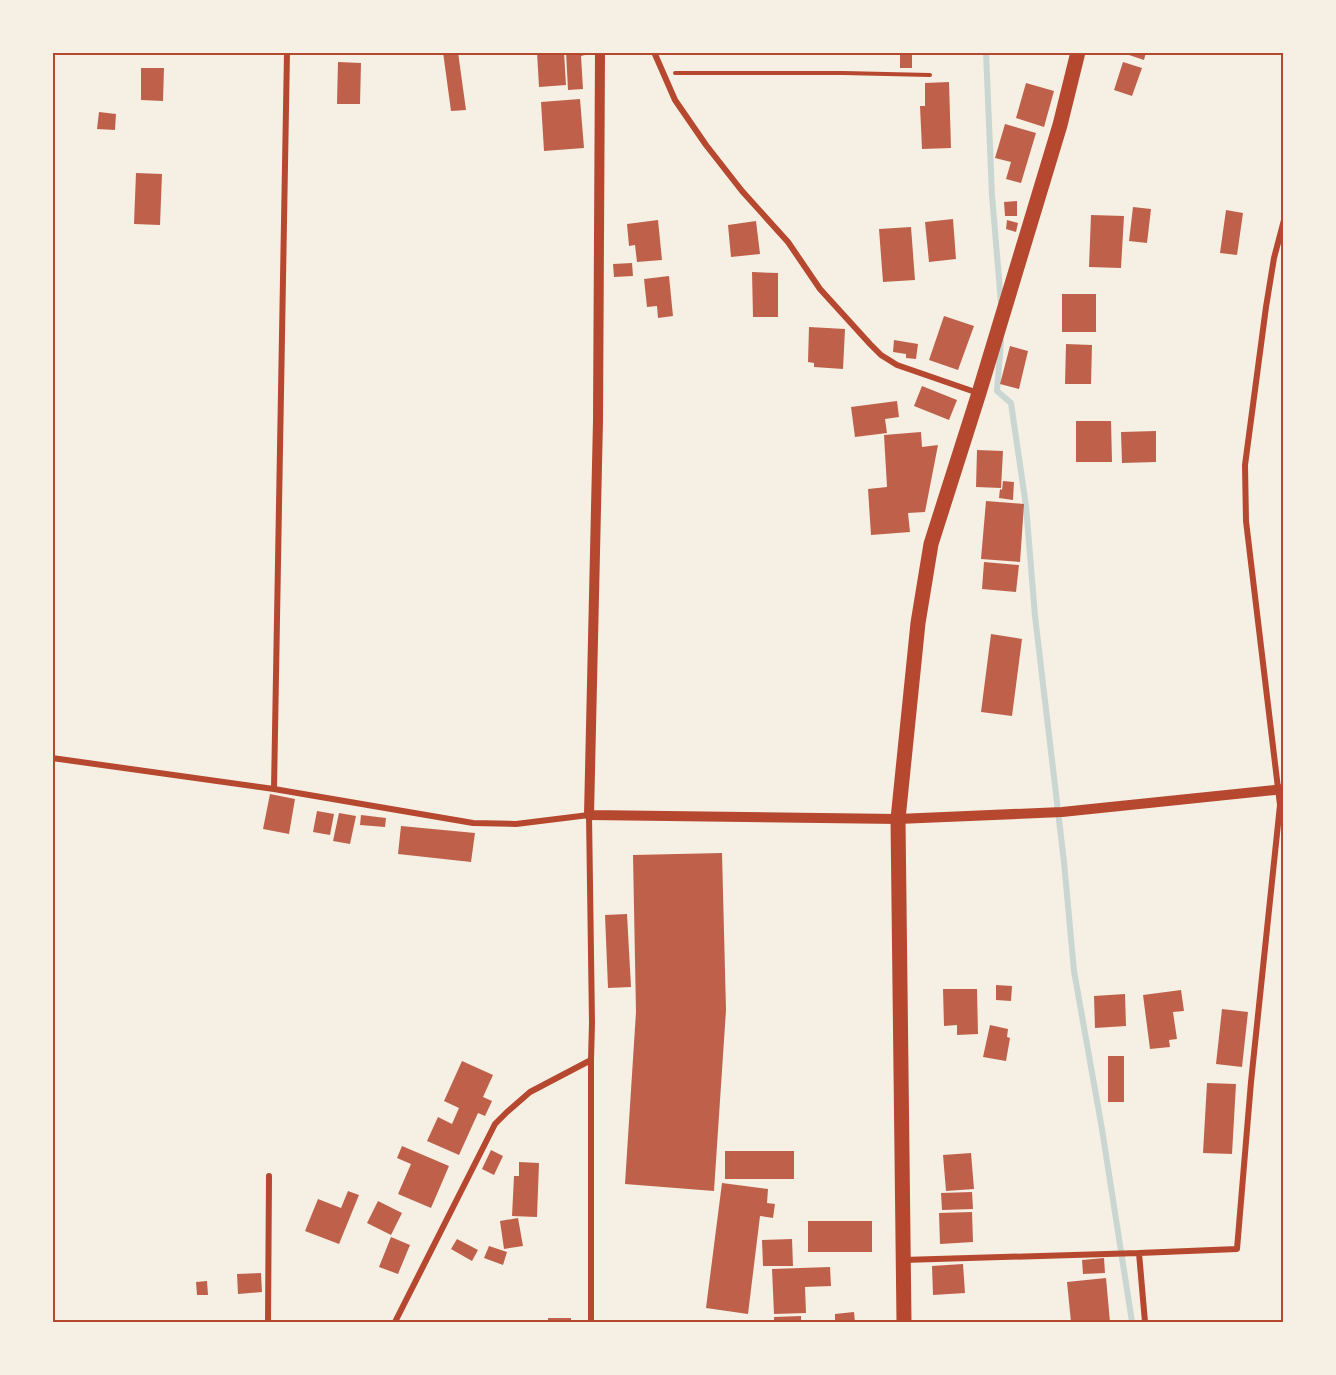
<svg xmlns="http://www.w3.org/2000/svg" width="1336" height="1375" font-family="Overpass,sans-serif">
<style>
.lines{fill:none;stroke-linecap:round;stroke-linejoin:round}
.stream{stroke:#c9d6d2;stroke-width:6}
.building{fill:#bf614a}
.path{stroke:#b5482f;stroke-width:4}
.minor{stroke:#b5482f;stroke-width:6}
.tertiary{stroke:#b5482f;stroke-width:10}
.primary{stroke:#b5482f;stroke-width:15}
.neatline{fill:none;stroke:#b5482f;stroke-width:2}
</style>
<rect width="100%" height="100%" fill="#f6efe4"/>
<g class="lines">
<path class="stream" d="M 986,52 L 992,195 L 1001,303
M 1001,341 L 997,391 L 1011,403 L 1026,506 L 1035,616 L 1064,862 L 1074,971 L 1102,1129 L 1132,1322"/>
</g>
<path class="building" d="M 443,52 L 458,52 L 466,110 L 451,111 Z
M 537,52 L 564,52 L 566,85 L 539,87 Z
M 566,52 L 585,52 L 585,55 L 581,56 L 583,89 L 568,90 Z
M 900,52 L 912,52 L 912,68 L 900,68 Z
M 1120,52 L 1146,52 L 1144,60 Z
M 338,62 L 361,63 L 360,104 L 337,104 Z
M 1123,62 L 1142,68 L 1132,96 L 1114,90 Z
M 141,68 L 164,68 L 163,101 L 141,100 Z
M 949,82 L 951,148 L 922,149 L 920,106 L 925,106 L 925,83 Z
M 1026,83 L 1054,91 L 1044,127 L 1016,118 Z
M 580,99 L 584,148 L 544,151 L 541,102 Z
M 99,112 L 116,114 L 115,130 L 97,129 Z
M 1005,124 L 1036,133 L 1021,183 L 1006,179 L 1011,162 L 995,158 Z
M 136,173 L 162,174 L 160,225 L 134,224 Z
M 1017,201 L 1017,216 L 1005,216 L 1004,202 Z
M 1133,207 L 1151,209 L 1147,243 L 1129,241 Z
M 1226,210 L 1243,213 L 1237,255 L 1220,253 Z
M 1091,215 L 1124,216 L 1121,268 L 1089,267 Z
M 953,219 L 956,259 L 929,262 L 925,222 Z
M 658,220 L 662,260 L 637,262 L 635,245 L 629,246 L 627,224 Z
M 1007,220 L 1018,223 L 1016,232 L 1006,229 Z
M 756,221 L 760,254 L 731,257 L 728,225 Z
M 911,227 L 915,280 L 883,282 L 879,229 Z
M 632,263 L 633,276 L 614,277 L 613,264 Z
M 752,272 L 778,273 L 778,317 L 753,317 Z
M 669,276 L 673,316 L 658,318 L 657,306 L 647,307 L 644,279 Z
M 1062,294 L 1096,294 L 1096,332 L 1062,332 Z
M 944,316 L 974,326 L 958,370 L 929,360 Z
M 809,327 L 845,329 L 843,369 L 814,367 L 814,363 L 808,362 Z
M 894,340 L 918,344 L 916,359 L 906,358 L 906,354 L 893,352 Z
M 1066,344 L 1092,345 L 1091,384 L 1065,384 Z
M 1010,346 L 1028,351 L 1019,389 L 1000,384 Z
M 922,386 L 957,400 L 949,420 L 914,406 Z
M 897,401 L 899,417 L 885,419 L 887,433 L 855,437 L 851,407 Z
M 1076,421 L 1111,421 L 1112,462 L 1076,462 Z
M 1156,431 L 1156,462 L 1122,463 L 1121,432 Z
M 921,432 L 922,447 L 938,445 L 925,512 L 908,513 L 910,532 L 871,535 L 868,489 L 887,487 L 884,435 Z
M 977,450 L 1003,451 L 1001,488 L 976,487 Z
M 1003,481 L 1014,482 L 1013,500 L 999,498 L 1000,489 L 1002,490 Z
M 986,501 L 1024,504 L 1020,562 L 981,559 Z
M 984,562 L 1019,565 L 1016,592 L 982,589 Z
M 991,634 L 1022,639 L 1012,716 L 981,712 Z
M 270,794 L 295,799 L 289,834 L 263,829 Z
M 317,811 L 334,814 L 330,835 L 313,832 Z
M 339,813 L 356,816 L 350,844 L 333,841 Z
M 361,815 L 386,818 L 385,827 L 360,825 Z
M 401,826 L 475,833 L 471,862 L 398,854 Z
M 722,853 L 726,1010 L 714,1191 L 625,1184 L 636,1012 L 633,855 Z
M 627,914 L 631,987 L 608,988 L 605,915 Z
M 996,985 L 1012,986 L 1011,1001 L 996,1000 Z
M 943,989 L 977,989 L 978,1034 L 957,1035 L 957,1025 L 944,1026 Z
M 1181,990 L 1184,1011 L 1173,1012 L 1177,1039 L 1169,1040 L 1170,1047 L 1150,1049 L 1143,995 Z
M 1125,994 L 1126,1026 L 1095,1028 L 1094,996 Z
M 1222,1009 L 1248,1012 L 1242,1067 L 1216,1064 Z
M 990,1025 L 1008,1029 L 1007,1037 L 1010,1038 L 1006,1061 L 983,1057 Z
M 1108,1056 L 1124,1056 L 1124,1102 L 1108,1102 Z
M 462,1061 L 493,1075 L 483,1097 L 492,1101 L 485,1116 L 478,1113 L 459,1155 L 427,1141 L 438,1117 L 452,1124 L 459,1108 L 444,1101 Z
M 1207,1083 L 1236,1084 L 1232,1154 L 1203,1153 Z
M 402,1146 L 449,1166 L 431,1208 L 398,1194 L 411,1164 L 397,1158 Z
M 491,1150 L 503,1156 L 494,1175 L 482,1169 Z
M 725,1151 L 794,1151 L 794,1179 L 725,1179 Z
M 971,1153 L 974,1189 L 946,1191 L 943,1155 Z
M 519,1162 L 539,1163 L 537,1217 L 512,1216 L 514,1176 L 519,1176 Z
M 722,1183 L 768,1189 L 767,1203 L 775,1204 L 773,1218 L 760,1216 L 748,1314 L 706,1308 Z
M 348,1191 L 359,1195 L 339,1244 L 305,1231 L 318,1199 L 341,1208 Z
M 972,1192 L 973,1209 L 942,1210 L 941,1193 Z
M 378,1201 L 402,1213 L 391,1235 L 367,1223 Z
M 972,1212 L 973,1242 L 940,1244 L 939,1213 Z
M 518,1218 L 523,1246 L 504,1249 L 500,1221 Z
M 808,1221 L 872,1221 L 872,1252 L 808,1252 Z
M 391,1237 L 410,1245 L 398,1274 L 379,1267 Z
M 457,1239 L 478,1250 L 472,1261 L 451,1249 Z
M 792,1239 L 793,1266 L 763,1266 L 762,1240 Z
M 489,1246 L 507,1252 L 503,1265 L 484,1258 Z
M 1104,1258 L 1105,1273 L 1083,1274 L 1082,1260 Z
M 963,1264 L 965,1293 L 933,1295 L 932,1266 Z
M 830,1267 L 831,1286 L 805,1287 L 806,1313 L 774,1314 L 772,1269 Z
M 261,1273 L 262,1292 L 238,1294 L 237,1274 Z
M 1106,1278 L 1110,1322 L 1071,1322 L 1067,1282 Z
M 207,1281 L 208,1295 L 197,1295 L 196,1282 Z
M 854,1312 L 855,1322 L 835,1322 L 835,1314 Z
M 801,1316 L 801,1322 L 774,1322 L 774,1317 Z
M 548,1318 L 571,1318 L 571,1322 L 548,1322 Z"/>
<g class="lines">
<path class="path" d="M 675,73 L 843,73 L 930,75"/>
<path class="minor" d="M 654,52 L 675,100 L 706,145 L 742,191 L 788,242 L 820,289 L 870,344 L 881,355 L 897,365 L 978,393
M 52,758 L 274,789 L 473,823 L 516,824 L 589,815 L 592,1023 L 591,1060 L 591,1322
M 274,789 L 287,52
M 1139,1253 L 1145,1322
M 903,1260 L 1139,1253 L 1237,1249 L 1251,1082 L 1280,805 L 1246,521 L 1245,465 L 1266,307 L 1274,258 L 1284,220
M 268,1322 L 269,1176
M 395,1322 L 495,1124 L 507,1112 L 530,1092 L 591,1060"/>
<path class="tertiary" d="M 600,52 L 598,421 L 589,815 L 898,819 L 1062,812 L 1284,789"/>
<path class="primary" d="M 904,1322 L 898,819 L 918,623 L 931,544 L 979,393 L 1060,125 L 1078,52"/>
</g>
<rect width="1336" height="1375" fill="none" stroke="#f6efe4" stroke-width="108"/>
<rect x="54" y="54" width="1228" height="1267" class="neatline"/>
</svg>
